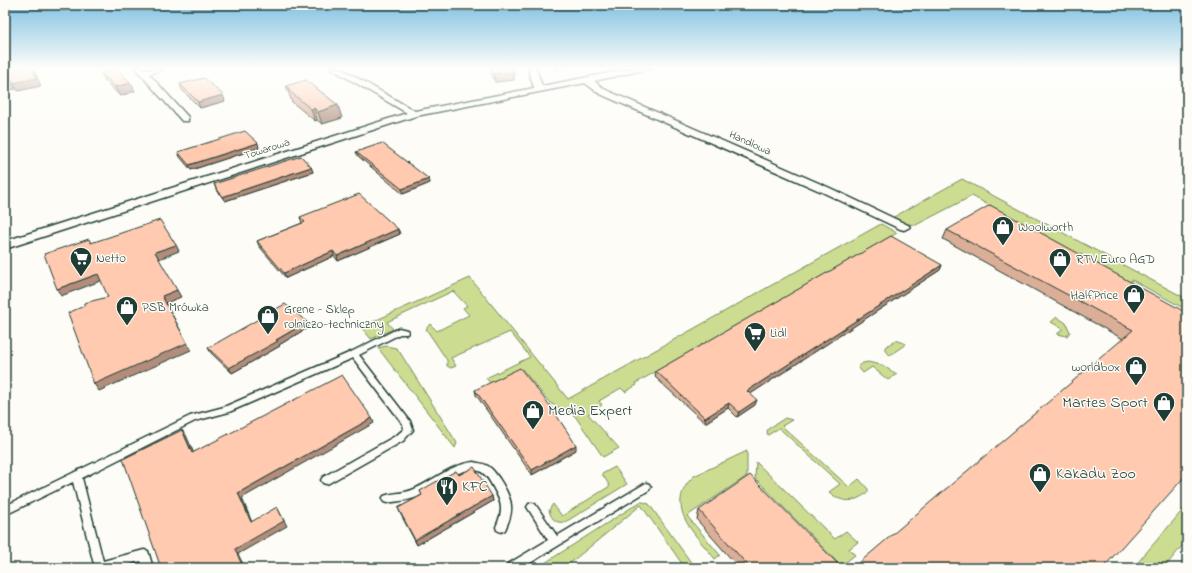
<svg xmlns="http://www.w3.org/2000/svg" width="1192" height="573" font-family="'Indie Flower',sans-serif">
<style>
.green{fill:#ccdc90;stroke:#768c62}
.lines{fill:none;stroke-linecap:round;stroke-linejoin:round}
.service-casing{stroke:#1f3d34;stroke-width:3}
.minor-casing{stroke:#1f3d34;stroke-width:3}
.service{fill:#fdfcf7;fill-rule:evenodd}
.minor{fill:#fdfcf7;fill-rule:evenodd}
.wall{fill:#dbae97;stroke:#1f3d34}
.shaded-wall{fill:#b28d7b;stroke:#1f3d34}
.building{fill:#ffcab0;stroke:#1f3d34}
.labels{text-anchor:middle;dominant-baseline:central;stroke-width:3;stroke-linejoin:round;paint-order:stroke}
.far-street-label{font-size:11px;fill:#1f3d34;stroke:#fdfcf7}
.poi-label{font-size:13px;fill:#1f3d34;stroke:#fdfcf7;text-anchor:start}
.near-poi-label{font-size:16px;fill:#1f3d34;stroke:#fdfcf7;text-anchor:start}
</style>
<rect width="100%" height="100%" fill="#fdfcf7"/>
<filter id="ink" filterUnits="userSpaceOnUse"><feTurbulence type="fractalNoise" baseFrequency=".025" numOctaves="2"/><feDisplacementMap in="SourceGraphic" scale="8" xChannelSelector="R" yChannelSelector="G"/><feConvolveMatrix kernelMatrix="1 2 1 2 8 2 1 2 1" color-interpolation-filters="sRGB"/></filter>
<g filter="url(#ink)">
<path class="green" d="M 962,179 L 1187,299 L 1187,310 L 1132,280 L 1129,282 L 972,196 L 916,225 L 907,224 L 892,218 Z
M 881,224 L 897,233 L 636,383 L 637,385 L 625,392 L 621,388 L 599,401 L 602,405 L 588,414 L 619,448 L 603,457 L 575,416 L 550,403 L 522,369 L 491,384 L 486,378 L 530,357 L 510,332 L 451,358 L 456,366 L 451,368 L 447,366 L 447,360 L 426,329 L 430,324 L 437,331 L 469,315 L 463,308 L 467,306 L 453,291 L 387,322 L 393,329 L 371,339 L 361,327 L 470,278 L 568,399 Z
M 1057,317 L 1066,323 L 1070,332 L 1067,336 L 1057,334 L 1063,329 L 1051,322 Z
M 896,340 L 906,344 L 890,355 L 885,351 L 885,347 Z
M 386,346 L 396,348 L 399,351 L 457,443 L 455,448 L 378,348 Z
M 868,362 L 881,365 L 897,374 L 888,380 L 872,367 L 863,373 L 858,367 L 863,363 Z
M 785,418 L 792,420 L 782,426 L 849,487 L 859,479 L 868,489 L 868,492 C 854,503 843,504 829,492 L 840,484 L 779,428 L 768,435 L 767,432 L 768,429 Z
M 747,451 L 747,476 L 687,516 L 720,555 L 715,559 C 696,535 662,506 694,476 Z
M 756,462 L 835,539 L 846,531 L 858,542 L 849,549 L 855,555 L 841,566 L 755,478 Z
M 615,467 L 627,484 L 567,521 C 558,525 551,520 549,510 L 553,504 L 562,516 L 610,486 L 602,474 Z
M 640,502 L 643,502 L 649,504 L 695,568 L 685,568 L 641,505 L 564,568 L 537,568 Z
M 1187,505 L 1187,540 L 1164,568 L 1133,568 Z"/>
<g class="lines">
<g class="service-casing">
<path id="service" d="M 399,328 L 407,330 L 408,332 L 407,334 L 400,334 L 359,355 L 410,421 L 413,430 L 403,441 L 329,483 L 326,484 L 323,483 L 321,480 L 323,477 L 397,435 L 404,429 L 403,424 L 353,358 L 229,412 L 195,421 L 82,478 L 103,561 L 144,550 L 148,551 L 153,568 L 143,568 L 141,561 L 116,568 L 95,568 L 73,482 L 5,515 L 5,506 L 190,416 L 224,407 L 351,352 Z
M 473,462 C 478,463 483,463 488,466 C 497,472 511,496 511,506 C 512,515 508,523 505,530 L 501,532 L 497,530 L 496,527 C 503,511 503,505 494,489 C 491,483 486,473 479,471 C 461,464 433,490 417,497 C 408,501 397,501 387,503 L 384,502 L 382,499 L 384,496 L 387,495 C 395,493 405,493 412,490 C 434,481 447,466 473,462 Z
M 646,483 L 649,484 L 651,487 L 649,490 L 522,568 L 507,568 L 508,564 L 548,540 L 529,510 L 527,507 L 529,504 L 532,503 L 535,504 L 557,536 Z"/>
</g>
<g class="minor-casing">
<path id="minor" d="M 135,68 L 144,68 L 145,70 L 166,68 L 149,74 L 188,117 L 188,121 L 182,121 Z
M 330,68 L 340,68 L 415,111 L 534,88 L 528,68 L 536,68 L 542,86 L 635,68 L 652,68 L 594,81 L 606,90 L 830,188 L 908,225 L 910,227 L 904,230 L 900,229 L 822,192 L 600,94 L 585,83 L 416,116 L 5,249 L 5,241 L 407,113 Z
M 1178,68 L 1187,68 L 1187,72 Z"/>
</g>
<use href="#service" class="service"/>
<use href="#minor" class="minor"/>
</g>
<path class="wall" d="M 489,68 L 511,68 L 514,72 L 514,80 L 495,82 Z
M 101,73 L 135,91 L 120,96 L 105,81 Z
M 180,84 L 225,101 L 200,108 L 182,90 Z
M 286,86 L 342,118 L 322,124 L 317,120 L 315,121 L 292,102 Z
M 259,148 L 191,170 L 180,157 L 178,152 Z
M 356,152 L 429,179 L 430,183 L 403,194 L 358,156 Z
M 311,167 L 313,172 L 225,201 L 216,189 L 214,184 Z
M 300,217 L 398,229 L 400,234 L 338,261 L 334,256 L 286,278 L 259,246 L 257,241 L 302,223 Z
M 947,230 L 1187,313 L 1123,339 L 943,239 Z
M 942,265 L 940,270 L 750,394 L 755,405 L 737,417 L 728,408 L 705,423 L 655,377 L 656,371 Z
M 307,322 L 309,327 L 279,345 L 280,346 L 232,373 L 211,353 L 208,348 Z
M 475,390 L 576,450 L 532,475 L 476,395 Z
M 459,475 L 492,496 L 493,501 L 417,545 L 400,513 L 398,508 L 422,495 L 420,491 Z
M 699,510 L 842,568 L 739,568 L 697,520 Z"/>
<path class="shaded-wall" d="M 32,68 L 33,68 L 41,86 L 18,91 L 13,83 Z
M 555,68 L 565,68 L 555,70 Z
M 514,72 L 514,80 L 495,82 L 494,74 Z
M 12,81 L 16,89 L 5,91 L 5,82 Z
M 131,83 L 135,91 L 120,96 L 115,87 Z
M 223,95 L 225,101 L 200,108 L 198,102 Z
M 338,105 L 342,118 L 322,124 L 318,112 Z
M 314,108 L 317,120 L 315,121 L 311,109 Z
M 258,143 L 259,148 L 191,170 L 189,165 Z
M 311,167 L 313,172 L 225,201 L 222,197 Z
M 5,170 L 8,184 L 5,185 Z
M 429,179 L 430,183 L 403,194 L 402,189 Z
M 398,229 L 400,234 L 338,261 L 337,256 Z
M 176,245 L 179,251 L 159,259 L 155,252 Z
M 333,251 L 334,256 L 286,278 L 284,273 Z
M 942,265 L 940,270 L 746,397 L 747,391 Z
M 98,274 L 103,280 L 61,296 L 57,289 Z
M 177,290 L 181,297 L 166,303 L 191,350 L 99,391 L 94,384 L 162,296 Z
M 307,322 L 309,327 L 279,345 L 280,346 L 232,373 L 229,368 Z
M 757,400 L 755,405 L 737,417 L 739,412 Z
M 729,403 L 728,408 L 705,423 L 705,418 Z
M 372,418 L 374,423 L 242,498 L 254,527 L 251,522 L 238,493 Z
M 182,430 L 186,435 L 196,458 L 192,453 Z
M 576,445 L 576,450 L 532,475 L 532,470 Z
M 492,496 L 493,501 L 417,545 L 415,540 Z
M 277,507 L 287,526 L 238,554 L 245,568 L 237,568 L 235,549 Z"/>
<path class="building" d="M 5,68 L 32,68 L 37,78 L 13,83 L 12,81 L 5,82 Z
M 491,68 L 511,68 L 514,72 L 494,74 Z
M 117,69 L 131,83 L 115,87 L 101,73 Z
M 204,78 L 223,95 L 198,102 L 180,84 Z
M 306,80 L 338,105 L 318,112 L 314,108 L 311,109 L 288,90 L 290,89 L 286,86 Z
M 245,131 L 258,143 L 189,165 L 178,152 Z
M 382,143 L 429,179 L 402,189 L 356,152 Z
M 301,156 L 311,167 L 222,197 L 214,184 Z
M 359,194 L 398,229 L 337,256 L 333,251 L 284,273 L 257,241 L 305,222 L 300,217 Z
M 990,205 L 1187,313 L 1187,474 L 1103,568 L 853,568 L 1133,330 L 947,230 Z
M 160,220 L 176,245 L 155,252 L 177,290 L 162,296 L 187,343 L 94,384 L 68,313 L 84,306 L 84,303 L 108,297 L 98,274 L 57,289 L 44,254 L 89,239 L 91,243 Z
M 891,236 L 942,265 L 747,391 L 757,400 L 739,412 L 729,403 L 705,418 L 656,371 Z
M 285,304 L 307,322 L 276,340 L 278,341 L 229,368 L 208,348 Z
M 520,368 L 551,407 L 576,445 L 532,470 L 475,390 Z
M 342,375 L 372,418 L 238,493 L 251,522 L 277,507 L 284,521 L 235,549 L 242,565 L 237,568 L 161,568 L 123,459 L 182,430 L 192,453 Z
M 474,467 L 492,496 L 415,540 L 398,508 L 422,495 L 420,491 L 432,484 L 456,471 L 459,475 Z
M 750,475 L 842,568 L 750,568 L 699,510 Z"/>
</g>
<linearGradient id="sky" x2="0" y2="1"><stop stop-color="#7fc0e1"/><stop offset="0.46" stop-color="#fefefb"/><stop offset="1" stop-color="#fefefb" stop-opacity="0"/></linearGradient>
<rect width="1192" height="148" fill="url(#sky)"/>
<defs>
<g id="shop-pin" transform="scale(1.15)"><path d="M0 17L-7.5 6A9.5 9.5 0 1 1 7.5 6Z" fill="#1f3d34" stroke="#fdfcf7"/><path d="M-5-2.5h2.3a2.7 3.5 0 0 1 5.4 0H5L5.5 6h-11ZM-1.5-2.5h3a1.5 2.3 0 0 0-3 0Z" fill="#fff"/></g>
<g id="supermarket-pin" transform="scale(1.15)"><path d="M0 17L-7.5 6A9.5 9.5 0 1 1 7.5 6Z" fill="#1f3d34" stroke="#fdfcf7"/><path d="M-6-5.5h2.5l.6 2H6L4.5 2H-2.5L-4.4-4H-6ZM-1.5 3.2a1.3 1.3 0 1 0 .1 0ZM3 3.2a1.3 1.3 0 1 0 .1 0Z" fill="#fff"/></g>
<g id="restaurant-pin" transform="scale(1.15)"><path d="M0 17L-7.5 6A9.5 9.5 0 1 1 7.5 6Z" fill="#1f3d34" stroke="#fdfcf7"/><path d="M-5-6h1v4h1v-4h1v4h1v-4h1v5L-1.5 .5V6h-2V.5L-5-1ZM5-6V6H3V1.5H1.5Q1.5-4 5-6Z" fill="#fff"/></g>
</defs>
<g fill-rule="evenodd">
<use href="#shop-pin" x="1003" y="227"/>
<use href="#supermarket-pin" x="81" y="258"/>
<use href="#shop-pin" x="1060" y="259"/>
<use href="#shop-pin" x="1134" y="295"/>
<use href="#shop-pin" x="127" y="307"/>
<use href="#shop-pin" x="268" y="316"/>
<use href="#supermarket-pin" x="755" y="333"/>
<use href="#shop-pin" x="1136" y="367"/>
<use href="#shop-pin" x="1164" y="403"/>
<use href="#shop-pin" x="533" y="411"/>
<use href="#shop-pin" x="1040" y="474"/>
<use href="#restaurant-pin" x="447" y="487"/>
</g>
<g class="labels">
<g class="far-street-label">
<text transform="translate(750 143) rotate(24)">Handlowa</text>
<text transform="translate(267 149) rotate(-18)">Towarowa</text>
</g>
<g class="poi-label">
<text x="1018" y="227">Woolworth</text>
<text x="96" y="258">Netto</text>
<text x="1076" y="259">RTV Euro AGD</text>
<text x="1118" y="295" text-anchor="end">HalfPrice</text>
<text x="142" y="307">PSB Mrówka</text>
<text x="284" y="309">Grene - Sklep<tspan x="284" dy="15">rolniczo-techniczny</tspan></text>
<text x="770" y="333">Lidl</text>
<text x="1120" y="367" text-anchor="end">worldbox</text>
</g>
<g class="near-poi-label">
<text x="1148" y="403" text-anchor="end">Martes Sport</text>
<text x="548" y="411">Media Expert</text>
<text x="1056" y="474">Kakadu Zoo</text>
<text x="462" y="487">KFC</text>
</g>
</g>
<rect width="1192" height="573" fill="none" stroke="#fdfcf7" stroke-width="20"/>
<rect x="10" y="10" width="1172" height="553" fill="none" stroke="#1f3d34" stroke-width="1.5" filter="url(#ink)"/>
</svg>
